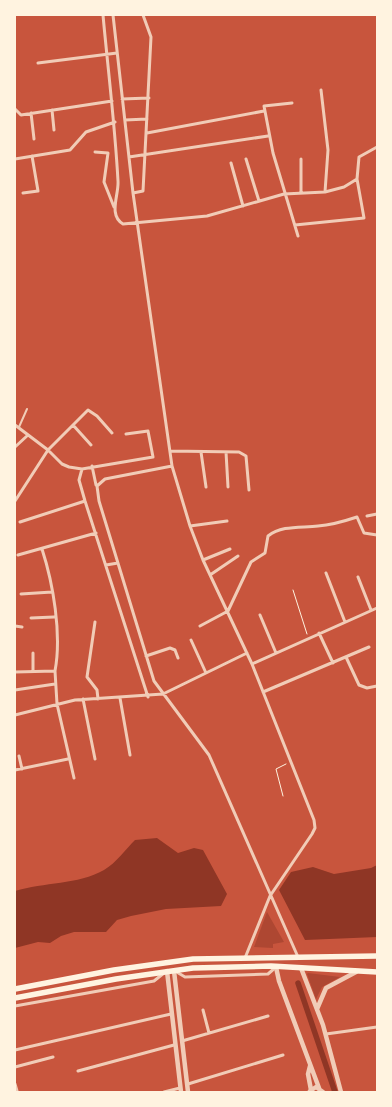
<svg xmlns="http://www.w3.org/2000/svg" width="392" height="1107" font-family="'Roboto Serif',serif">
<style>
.green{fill:#ae4732}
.water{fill:#8f3625}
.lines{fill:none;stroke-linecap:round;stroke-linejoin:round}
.canal{stroke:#8f3625;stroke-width:5.5}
.path{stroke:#fff3e0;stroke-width:1}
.service{stroke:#f1ccb7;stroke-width:2}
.minor{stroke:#f1ccb7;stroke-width:3}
.tertiary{stroke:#f1ccb7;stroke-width:4.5}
.trunk{stroke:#fff3e0;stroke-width:5.5}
</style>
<rect width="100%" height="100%" fill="#c8553d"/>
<path class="green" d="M 267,912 L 284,942 L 273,944 L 273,948 L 254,947 Z
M 307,974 L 308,973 L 340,977 L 322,987 L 316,999 Z"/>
<path class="water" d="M 157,838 L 178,853 L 194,848 L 203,850 L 227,894 L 221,906 L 166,909 L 131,916 L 117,920 L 106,932 L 74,932 L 61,936 L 50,943 L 38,942 L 15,948 L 15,891 C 44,882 78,885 104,870 C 116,863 126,849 135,840 Z
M 377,865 L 377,937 L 305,940 L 279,890 L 291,872 L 313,867 L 334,874 L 371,868 Z"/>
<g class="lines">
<path class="canal" d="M 298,983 L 335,1092"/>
<path class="path" d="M 293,590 L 307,634
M 283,796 L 276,769 L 286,764"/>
<path class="service" d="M 19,427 L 27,409"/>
<path class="minor" d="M 103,15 C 108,70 115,125 118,181 C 119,195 108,215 123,224 L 207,216 L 284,194 L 325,192 L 344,187 L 357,179 L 359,157 L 377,147
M 113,15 L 133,193 L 172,466 L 190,526 L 203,560 L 252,664 L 314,820 L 315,828 L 312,834 L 270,896 L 245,958
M 38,63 L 117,53
M 321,90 L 328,150 L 325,192
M 122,99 L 149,98
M 292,103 L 264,106 L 273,153 L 298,236
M 15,109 L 21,115 L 112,101
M 52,110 L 54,130
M 31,113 L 34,139
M 125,120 L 147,119
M 147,133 L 264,111
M 95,152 L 108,153 L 104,182 L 114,207
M 129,157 L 268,136
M 15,159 L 70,150 L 86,132 L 115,122
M 246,159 L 259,201
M 301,159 L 301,193
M 231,163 L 243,206
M 23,193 L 38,191 L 32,156
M 133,193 L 143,191 L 151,37 L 143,15
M 295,225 L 364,218 L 357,179
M 15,425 L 48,450 L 62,464 L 69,467 L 82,469 L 153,457 L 148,431 L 126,434
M 73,425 L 91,445
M 15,447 L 28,435
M 170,451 L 239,452 L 246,456 L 249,490
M 201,452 L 206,487
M 226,452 L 228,487
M 92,466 L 96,485
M 172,466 L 105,479 L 97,486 L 99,501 L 154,681 L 209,755 L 298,957
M 82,469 L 79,480 L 85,501 L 148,697
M 15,501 L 48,450 L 88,410 L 97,416 L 112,433
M 367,516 L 377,514
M 20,522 L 85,501
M 190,526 L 227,521
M 42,549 C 53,583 62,634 55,671
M 18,555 L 96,533
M 203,560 L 230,549
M 106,565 L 118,563
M 326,573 L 345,622
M 210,575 L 238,556
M 358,577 L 371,610
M 21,594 L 52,592
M 260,615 L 276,653
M 31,618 L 54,617
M 95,622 L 87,677 L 97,690 L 98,699
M 15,626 L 22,627
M 200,626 L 228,611 L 251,562 L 265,553 L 268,536 C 282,525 301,528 318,526 C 332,525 345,521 357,517 L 364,533 L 377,535
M 319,633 L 333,663
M 191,640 L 206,673
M 33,653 L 33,671
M 146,656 L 170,648 L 175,650 L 178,658
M 346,657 L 359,685 L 367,688 L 377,686
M 252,664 L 377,608
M 15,672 L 55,671 L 57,704 L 74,778
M 15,690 L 55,684
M 263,692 L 369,647
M 120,698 L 130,755
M 83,699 L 95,759
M 15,715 L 75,700 L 163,694 L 247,653
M 19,756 L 22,769
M 15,770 L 68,759
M 175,971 L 185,977 L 268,974 L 276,967
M 15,1006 L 154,981 L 164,973
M 203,1010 L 209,1033
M 326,1034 L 377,1027
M 182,1041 L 268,1016
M 15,1050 L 171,1014
M 15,1067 L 53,1057
M 78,1071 L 174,1045
M 15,1084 L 17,1091 L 15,1091
M 188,1084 L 283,1055
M 164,1092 L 180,1088"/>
<path class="tertiary" d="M 276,967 L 279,981 L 319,1088
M 301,968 L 323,1025 L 341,1092
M 167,971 L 181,1092
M 174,971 L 188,1092
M 317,1009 L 326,988 L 356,972
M 310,1066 L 308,1074 L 311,1090
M 310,1091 L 316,1087 L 323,1092"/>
<path class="trunk" d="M 15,989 L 114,970 L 193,959 L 377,956
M 15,998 L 116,979 L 193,968 L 271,966 L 377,972"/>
</g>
<rect width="392" height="1107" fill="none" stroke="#fff3e0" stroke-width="32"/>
</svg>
